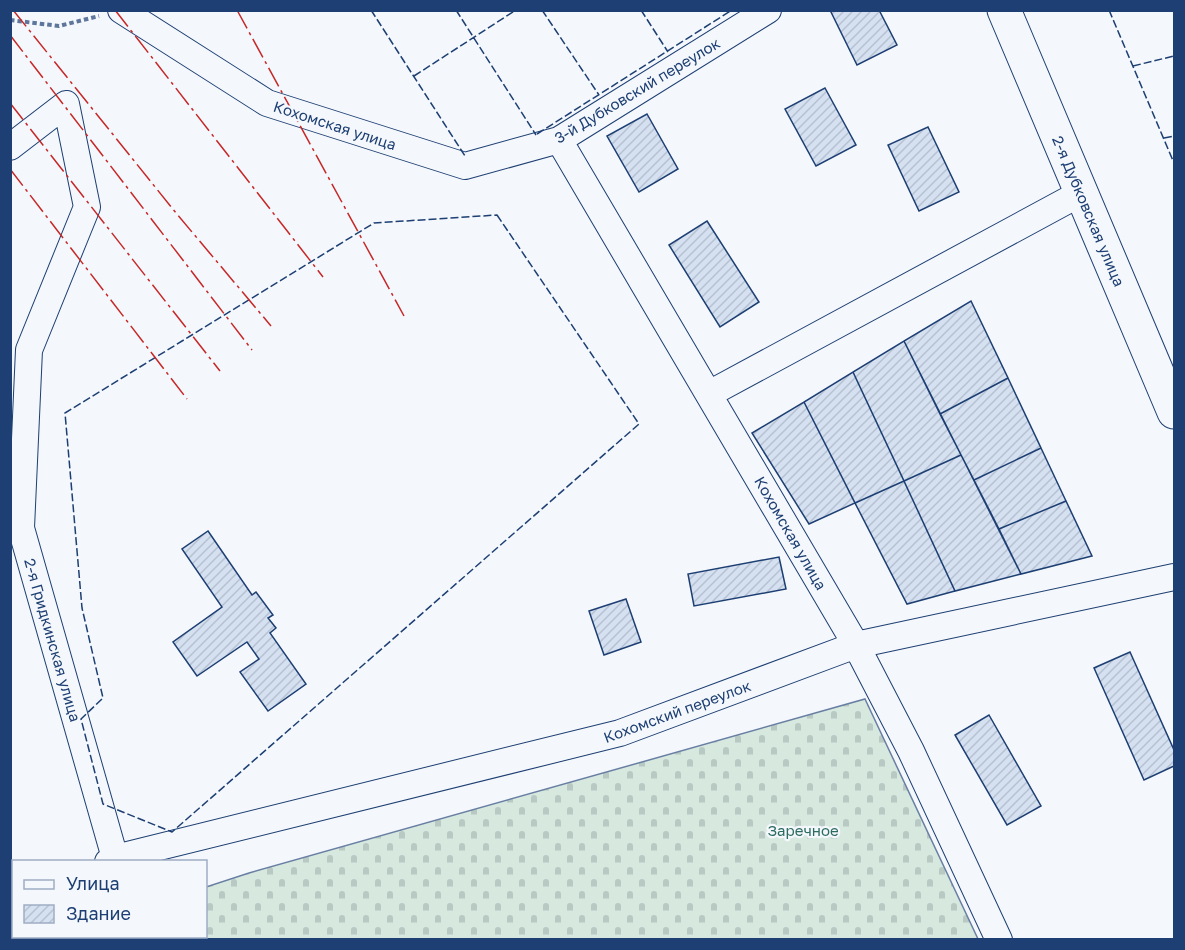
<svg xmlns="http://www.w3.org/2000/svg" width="1185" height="950" font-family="'Golos Text',sans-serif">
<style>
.cemetery{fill:url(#cemetery-stones);stroke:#687fa3;stroke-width:1.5}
.building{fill:url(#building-hatch);stroke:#1d3f73;stroke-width:1.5}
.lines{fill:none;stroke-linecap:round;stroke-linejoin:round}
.minor-casing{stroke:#1d3f73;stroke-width:28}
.major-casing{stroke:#1d3f73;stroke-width:35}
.path{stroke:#5e769c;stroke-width:4;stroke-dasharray:4.5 3;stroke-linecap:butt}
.minor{stroke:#f4f7fb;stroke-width:26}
.major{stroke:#f4f7fb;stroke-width:33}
.fence{stroke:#1d3f73;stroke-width:1.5;stroke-dasharray:8 3;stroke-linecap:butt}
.power{stroke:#c62828;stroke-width:1.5;stroke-dasharray:21 4.5 3 4.5;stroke-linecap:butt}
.labels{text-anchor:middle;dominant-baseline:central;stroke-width:4.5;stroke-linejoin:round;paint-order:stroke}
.street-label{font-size:15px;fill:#1d3f73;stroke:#f4f7fb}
.park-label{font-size:15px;fill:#2c6c60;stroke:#f4f7fb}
</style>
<defs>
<pattern id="cemetery-stones" width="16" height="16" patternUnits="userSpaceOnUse" patternTransform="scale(1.5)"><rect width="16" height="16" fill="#d7e8df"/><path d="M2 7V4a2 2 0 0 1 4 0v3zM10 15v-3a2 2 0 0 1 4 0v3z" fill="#b8c8c3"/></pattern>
<pattern id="building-hatch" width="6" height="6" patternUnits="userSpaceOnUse" patternTransform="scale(1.5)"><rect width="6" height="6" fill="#d5e0f0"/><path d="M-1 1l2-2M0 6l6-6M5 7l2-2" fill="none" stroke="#b6c1d1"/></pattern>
</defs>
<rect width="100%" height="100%" fill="#f4f7fb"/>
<path class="cemetery" d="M 865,699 L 978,939 L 66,939 L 65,937 L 206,936 L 206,887 L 249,873 Z"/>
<path class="building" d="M 830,10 L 879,10 L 897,45 L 857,65 Z
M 825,88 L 856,145 L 816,166 L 785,109 Z
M 647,114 L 678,169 L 639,192 L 607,136 Z
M 928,127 L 959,192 L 919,211 L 888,145 Z
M 707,221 L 759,302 L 720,327 L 669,245 Z
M 971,301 L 1008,378 L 940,414 L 904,341 Z
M 904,341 L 961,455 L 904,481 L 853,372 Z
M 853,372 L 904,481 L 855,503 L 804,402 Z
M 1008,378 L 1041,448 L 974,480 L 940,414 Z
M 804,402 L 855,503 L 809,524 L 752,433 Z
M 1041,448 L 1066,501 L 999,529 L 974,480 Z
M 961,455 L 1021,574 L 955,591 L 904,481 Z
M 904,481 L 955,591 L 907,604 L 855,503 Z
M 1066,501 L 1092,556 L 1021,574 L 999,529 Z
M 208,531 L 252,595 L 256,592 L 273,615 L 268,618 L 276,628 L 270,633 L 306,684 L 268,711 L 240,672 L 259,659 L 247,642 L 197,676 L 173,642 L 222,607 L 182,549 Z
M 779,557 L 786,589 L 694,606 L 688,574 Z
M 626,599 L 641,642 L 604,655 L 589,611 Z
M 1130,652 L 1174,750 L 1174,766 L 1144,780 L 1094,668 Z
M 989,715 L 1041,806 L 1007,825 L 955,735 Z"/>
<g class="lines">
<g class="minor-casing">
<path id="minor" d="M 121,10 L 267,103 L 465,166 L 559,140 L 768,10
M 559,140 L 856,645 L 911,751 L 999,940
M 10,147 L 66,104 L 87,207 L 29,350 L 21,528 L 115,858
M 709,394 L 1081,193
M 108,862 L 115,858 L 620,733 L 856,645 L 1174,577
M 11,918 L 14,927"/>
</g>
<g class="major-casing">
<path id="major" d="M 1004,10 L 1174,412"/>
</g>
<path class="path" d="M 10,20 L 59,26 L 99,16"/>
<use href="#minor" class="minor"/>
<use href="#major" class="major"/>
<path class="fence" d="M 371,10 L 465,156
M 456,10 L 536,135
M 542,10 L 599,95
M 641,10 L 668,52
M 1109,10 L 1174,163
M 1133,66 L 1174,56
M 414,76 L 516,10
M 537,134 L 732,10
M 1164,138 L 1174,136
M 497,215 L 639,424 L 172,832 L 103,804 L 81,719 L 103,698 L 82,608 L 65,413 L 374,223 Z"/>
<path class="power" d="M 13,10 L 176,213 L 271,326
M 115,10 L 323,277
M 237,10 L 404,316
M 10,35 L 252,350
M 10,103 L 220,371
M 10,169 L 187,399"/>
</g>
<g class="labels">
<g class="street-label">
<text transform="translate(637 90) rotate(-31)">3-й Дубковский переулок</text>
<text transform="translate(335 125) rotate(18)">Кохомская улица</text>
<text transform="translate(1089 211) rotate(67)">2-я Дубковская улица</text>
<text transform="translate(791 533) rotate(60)">Кохомская улица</text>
<text transform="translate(53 640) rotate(74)">2-я Гридкинская улица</text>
<text transform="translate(677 711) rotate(-20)">Кохомский переулок</text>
</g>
<g class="park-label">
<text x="803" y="830">Заречное</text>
</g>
</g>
<rect width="1185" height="950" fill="none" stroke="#1d3f73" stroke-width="24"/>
<rect x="12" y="860" width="195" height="78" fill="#f4f7fb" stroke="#9eadc5" stroke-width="1.5"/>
<rect x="24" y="880" width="30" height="9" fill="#f4f7fb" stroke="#9eadc5" stroke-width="1.5"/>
<text x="66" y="890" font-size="18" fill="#1d3f73">Улица</text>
<rect x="24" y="905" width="30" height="18" fill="url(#building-hatch)" stroke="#9eadc5" stroke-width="1.5"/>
<text x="66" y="920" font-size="18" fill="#1d3f73">Здание</text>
</svg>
